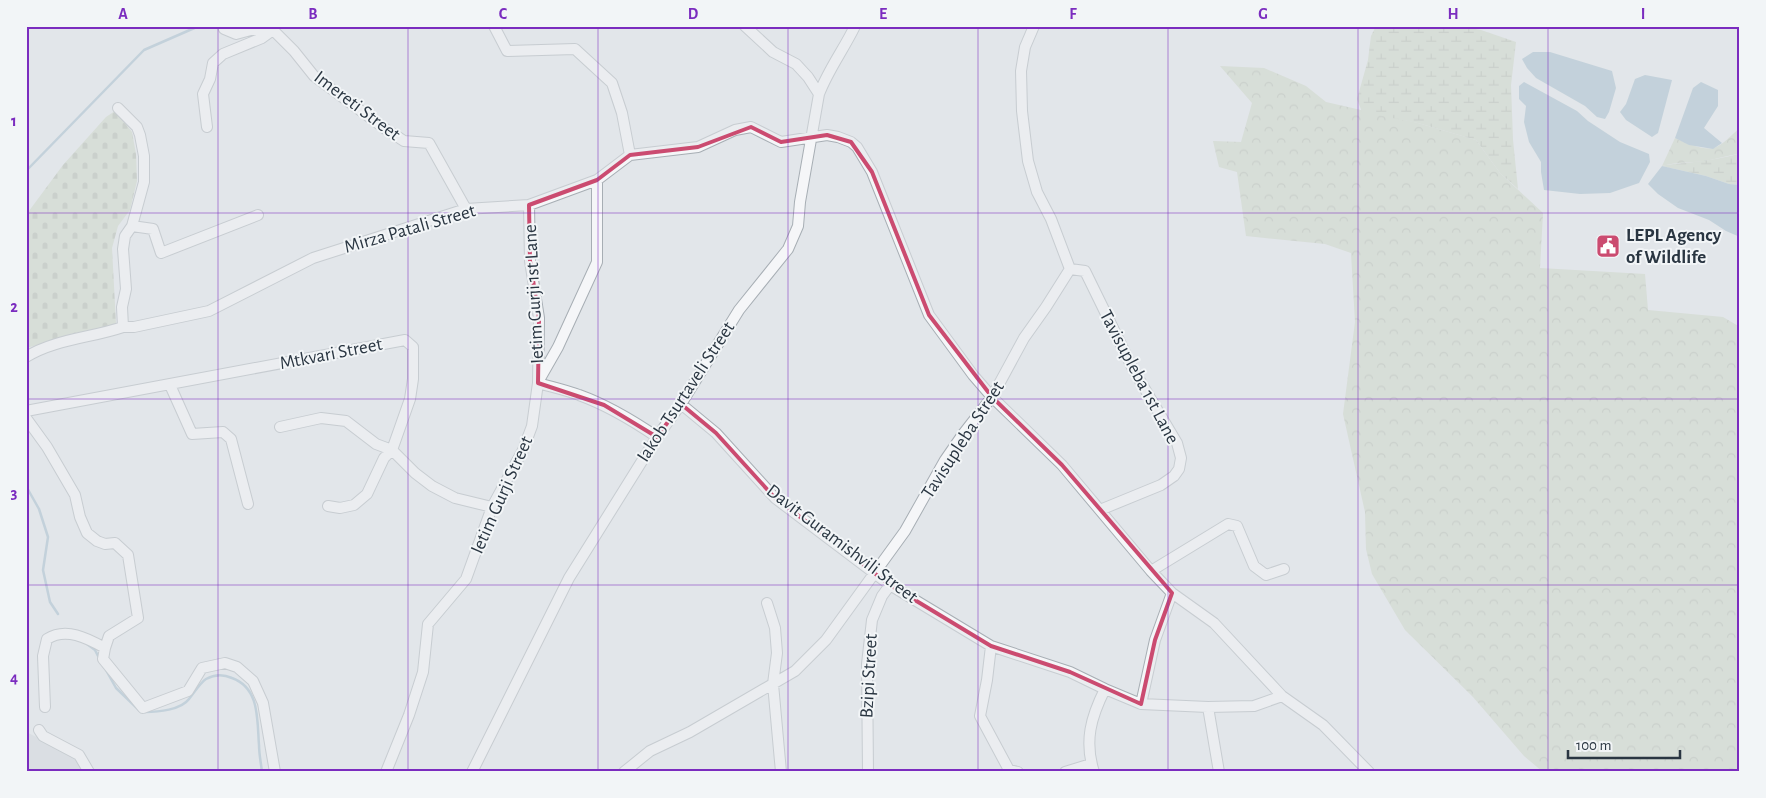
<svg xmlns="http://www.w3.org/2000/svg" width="1766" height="798" font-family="'Alegreya Sans',sans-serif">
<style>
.built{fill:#d0d6dc}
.forest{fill:url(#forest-crowns)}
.wetland{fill:url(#wetland-marsh)}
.cemetery{fill:url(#cemetery-stones)}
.water{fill:#9eb9c9}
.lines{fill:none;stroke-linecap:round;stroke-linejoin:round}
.stream{stroke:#9eb9c9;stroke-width:2.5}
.minor-casing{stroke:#a7aeb4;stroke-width:12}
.minor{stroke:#f5f6f8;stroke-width:10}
.marked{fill:none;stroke:#cb4b70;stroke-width:4;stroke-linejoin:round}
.grid{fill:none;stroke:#7b2cbf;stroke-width:1;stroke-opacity:0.55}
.labels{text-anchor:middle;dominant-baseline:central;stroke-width:4;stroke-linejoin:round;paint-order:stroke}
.street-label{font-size:19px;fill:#2a3642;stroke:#f2f5f7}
.poi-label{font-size:19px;font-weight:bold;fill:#2a3642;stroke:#f2f5f7;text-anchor:start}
.neatline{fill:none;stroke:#7b2cbf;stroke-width:2}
.grid-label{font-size:16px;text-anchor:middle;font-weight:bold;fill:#7b2cbf}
</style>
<defs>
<pattern id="forest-crowns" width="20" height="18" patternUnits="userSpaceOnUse" patternTransform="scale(1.25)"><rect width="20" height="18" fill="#cad4c3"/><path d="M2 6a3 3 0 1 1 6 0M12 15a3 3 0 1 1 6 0" fill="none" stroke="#aeb7a9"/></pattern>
<pattern id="wetland-marsh" width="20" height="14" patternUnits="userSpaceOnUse" patternTransform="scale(1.25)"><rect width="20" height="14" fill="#cad4c3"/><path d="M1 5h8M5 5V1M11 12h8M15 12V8" fill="none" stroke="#aeb7a9"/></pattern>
<pattern id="cemetery-stones" width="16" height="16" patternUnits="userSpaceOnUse" patternTransform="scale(1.25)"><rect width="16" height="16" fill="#cad4c3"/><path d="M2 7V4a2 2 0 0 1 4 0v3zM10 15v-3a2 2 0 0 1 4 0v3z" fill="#aeb7a9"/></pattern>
</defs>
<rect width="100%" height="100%" fill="#e2e6ea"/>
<path class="built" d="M 26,732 L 79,757 L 87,772 L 26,772 Z"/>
<path class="forest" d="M 1220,66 L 1264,68 L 1306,86 L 1326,102 L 1418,123 L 1476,140 L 1500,173 L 1543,213 L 1540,268 L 1645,274 L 1648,310 L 1723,317 L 1740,327 L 1740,772 L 1543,772 L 1524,756 L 1473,697 L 1405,630 L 1372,574 L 1366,549 L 1365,512 L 1343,414 L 1355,322 L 1351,253 L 1325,244 L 1246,236 L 1237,172 L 1219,167 L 1213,141 L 1241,142 L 1252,103 Z
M 1740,128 L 1740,154 C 1728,155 1716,159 1705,161 C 1690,163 1676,162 1662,166 L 1675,138 C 1684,142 1704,151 1714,148 C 1723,145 1732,134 1740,128 Z"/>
<path class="wetland" d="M 1376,26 L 1458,26 L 1481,30 L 1516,42 L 1511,85 L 1513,140 L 1518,189 L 1500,173 L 1476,140 L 1418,123 L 1362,112 L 1357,99 L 1368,60 L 1371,36 Z
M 1739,154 L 1740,185 L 1729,184 L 1706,176 L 1662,166 C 1673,163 1683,164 1694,162 C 1709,161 1724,157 1739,154 Z"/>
<path class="cemetery" d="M 115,111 L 132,132 L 136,154 L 137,181 L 130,210 L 118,226 L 112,248 L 116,324 L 26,348 L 26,215 L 63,165 L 106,117 Z"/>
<path class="water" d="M 1533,52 L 1550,52 L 1612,71 L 1616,88 L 1609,112 L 1605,119 L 1597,117 L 1585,106 L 1536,78 L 1527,68 L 1522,59 Z
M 1645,75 L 1672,80 L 1658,133 L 1652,137 L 1626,120 L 1620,112 L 1626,104 L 1635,79 Z
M 1524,82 L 1577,111 L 1588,121 L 1620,142 L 1649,154 L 1650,162 L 1639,183 L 1610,193 L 1580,194 L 1544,190 L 1541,172 L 1541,162 L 1529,142 L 1524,122 L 1526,106 L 1519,99 L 1519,86 Z
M 1701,82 L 1718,90 L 1718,106 L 1704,128 L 1722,143 L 1713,149 L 1689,145 L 1675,138 L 1693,88 Z
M 1662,166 L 1706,176 L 1729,184 L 1740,185 L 1740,237 L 1726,231 L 1709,220 L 1678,208 L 1658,194 L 1648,184 Z"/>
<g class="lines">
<path class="stream" d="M 26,171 L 144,50 L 199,26
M 26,486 L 39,509 L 48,537 L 43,570 L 50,602 L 58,614
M 87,644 L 95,650 L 99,658
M 106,670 L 116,688 L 140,711
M 145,712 C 158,712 181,710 189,699 C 193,694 201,682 206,679 C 215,674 223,674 232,678 C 260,688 257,720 259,745 C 259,754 261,763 262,772"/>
<g class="minor-casing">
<path id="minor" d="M 223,26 L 224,29 L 236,34 L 251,30 L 273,30
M 494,26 L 507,51 L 575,49 L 612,83 L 622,113 L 630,155
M 745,26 L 773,52 L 796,64 L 808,77 L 819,94
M 1034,26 L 1025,47 L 1021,71 L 1022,111 L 1028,161 L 1037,192 L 1051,219 L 1070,269
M 273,30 L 294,51 L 314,76 L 384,128 L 404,141 L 429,143 L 466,209
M 207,127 L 203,94 L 210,79 L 213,63 L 223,54 L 262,38 L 273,30
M 132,226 L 153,229 L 161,253 L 258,215
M 1070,269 L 1085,271 L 1133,369 L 1177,443 L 1181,458 L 1179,469 L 1174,476 L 1161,485 L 1100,510
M 123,327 L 134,327 L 209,311 L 313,258 L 466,209 L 529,205 L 597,180 L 630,155 L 698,147 L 735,130 L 751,127 L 781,142 L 827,135 L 838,137 L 851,142 L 857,147 L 872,172 L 929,315 L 973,375 L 992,397 L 1062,465 L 1151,571 L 1172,593 L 1214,623 L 1282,696 L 1323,725 L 1369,772
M 26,357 C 55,339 91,338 123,327 L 122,307 L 126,289 L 123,249 L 125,236 L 132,226 L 144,182 L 144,156 L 140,135 L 137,127 L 118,108
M 538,382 L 558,347 L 597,262 L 597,180
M 538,383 C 552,387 566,390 579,395 C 607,405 632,420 657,437
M 170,385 L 192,434 L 223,432 L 231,439 L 248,504
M 681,404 L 716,433 L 775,498 L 890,585 L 991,646 L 1070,672 L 1105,689 L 1141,704 L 1208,707 L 1254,706 L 1282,696
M 26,411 L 405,340 L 413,347 L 413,379 L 410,399 L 392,450 L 384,458 L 367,494 L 354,505 L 340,508 L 328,506
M 26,418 L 47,447 L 75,495 L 80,517 L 87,533 L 97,541 L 105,544 L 115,543 L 128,555 L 138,618 L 109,636 L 105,648 L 103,659 L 143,708 L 188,691 L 202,668 L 225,663 L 237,667 L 253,681 L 263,703 L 275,772
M 280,427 L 321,418 L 346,421 L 376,444 L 392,450 L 415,473 L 432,486 L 455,498 L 492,507
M 1151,571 L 1228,524 L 1237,526 L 1254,566 L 1266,575 L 1284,569
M 767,603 L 775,628 L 777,653 L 773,684 L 781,772
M 991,646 L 987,680 L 980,716 L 1009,770 L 1018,772
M 1141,704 L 1155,640 L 1172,593
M 45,707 L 43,656 L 47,639 C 66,627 87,638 105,648
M 1208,707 L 1219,772
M 39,730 L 43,736 L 79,755 L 89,772
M 386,772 L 409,715 L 423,672 L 428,624 L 466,579 L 492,507 L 523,450 L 532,426 L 538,383 L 539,318 L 530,261 L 529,205
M 472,772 L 569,578 L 657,437 L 681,404 L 739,310 L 788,249 L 798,226 L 800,202 L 819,94 C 828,70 844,49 855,26
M 624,772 L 650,751 L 690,732 L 795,671 L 826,640 L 905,531 L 945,460 L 963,434 L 992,397 L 1024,338 L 1046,307 L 1070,269
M 868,772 L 867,664 L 872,620 L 882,596 L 890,585
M 1065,772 L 1091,764
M 1094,772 C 1084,741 1091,717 1105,689"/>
</g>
<use href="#minor" class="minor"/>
</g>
<path d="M0 0H1766V798H0ZM 751,127 L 781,142 L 827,135 L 851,142 L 872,172 L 929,315 L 992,397 L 1062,465 L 1172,593 L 1155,640 L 1141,704 L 1070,672 L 991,646 L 890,585 L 775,498 L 716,433 L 681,404 L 657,437 L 604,405 L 538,383 L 539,318 L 530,261 L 529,205 L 597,180 L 630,155 L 698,147 Z" fill="#e2e6ea" fill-opacity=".55" fill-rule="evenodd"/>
<path class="marked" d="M 751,127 L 781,142 L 827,135 L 851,142 L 872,172 L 929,315 L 992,397 L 1062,465 L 1172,593 L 1155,640 L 1141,704 L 1070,672 L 991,646 L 890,585 L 775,498 L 716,433 L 681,404 L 657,437 L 604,405 L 538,383 L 539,318 L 530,261 L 529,205 L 597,180 L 630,155 L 698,147 Z"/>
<path class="grid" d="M 218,26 L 218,772M 408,26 L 408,772M 598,26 L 598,772M 788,26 L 788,772M 978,26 L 978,772M 1168,26 L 1168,772M 1358,26 L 1358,772M 1548,26 L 1548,772M 26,213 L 1740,213M 26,399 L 1740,399M 26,585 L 1740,585"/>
<defs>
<g id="civic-square" transform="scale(1.25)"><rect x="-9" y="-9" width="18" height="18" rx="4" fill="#cb4b70" stroke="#f2f5f7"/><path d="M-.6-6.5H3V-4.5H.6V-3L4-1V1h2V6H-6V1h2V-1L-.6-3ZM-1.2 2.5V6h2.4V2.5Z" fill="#fff"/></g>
</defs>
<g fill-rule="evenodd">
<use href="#civic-square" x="1608" y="246"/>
</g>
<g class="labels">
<g class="street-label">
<text transform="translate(357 106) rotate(37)">Imereti Street</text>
<text transform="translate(410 229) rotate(-16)">Mirza Patali Street</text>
<text transform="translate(534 294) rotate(-93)">Ietim Gurji 1st Lane</text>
<text transform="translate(331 354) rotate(-11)">Mtkvari Street</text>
<text transform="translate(1139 377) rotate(62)">Tavisupleba 1st Lane</text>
<text transform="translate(686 392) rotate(-57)">Iakob Tsurtaveli Street</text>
<text transform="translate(963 440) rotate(-57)">Tavisupleba Street</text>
<text transform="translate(502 495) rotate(-66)">Ietim Gurji Street</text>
<text transform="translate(842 544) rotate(37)">Davit Guramishvili Street</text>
<text transform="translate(869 676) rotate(-87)">Bzipi Street</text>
</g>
<g class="poi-label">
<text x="1626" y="235">LEPL Agency<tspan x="1626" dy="22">of Wildlife</tspan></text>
</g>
</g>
<rect width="1766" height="798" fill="none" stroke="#f2f5f7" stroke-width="55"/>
<path d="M1568 750v8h112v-8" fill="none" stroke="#2a3642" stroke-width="2.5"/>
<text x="1576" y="750" font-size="15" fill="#2a3642" stroke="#f2f5f7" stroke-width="4" paint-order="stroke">100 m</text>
<rect x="28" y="28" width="1710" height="742" class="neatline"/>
<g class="grid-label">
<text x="123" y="19">A</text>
<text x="313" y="19">B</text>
<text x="503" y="19">C</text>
<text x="693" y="19">D</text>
<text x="883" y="19">E</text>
<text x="1073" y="19">F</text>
<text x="1263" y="19">G</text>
<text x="1453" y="19">H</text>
<text x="1643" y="19">I</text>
<text x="14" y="126">1</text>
<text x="14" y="312">2</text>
<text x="14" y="498">3</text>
<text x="14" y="683">4</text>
</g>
</svg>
